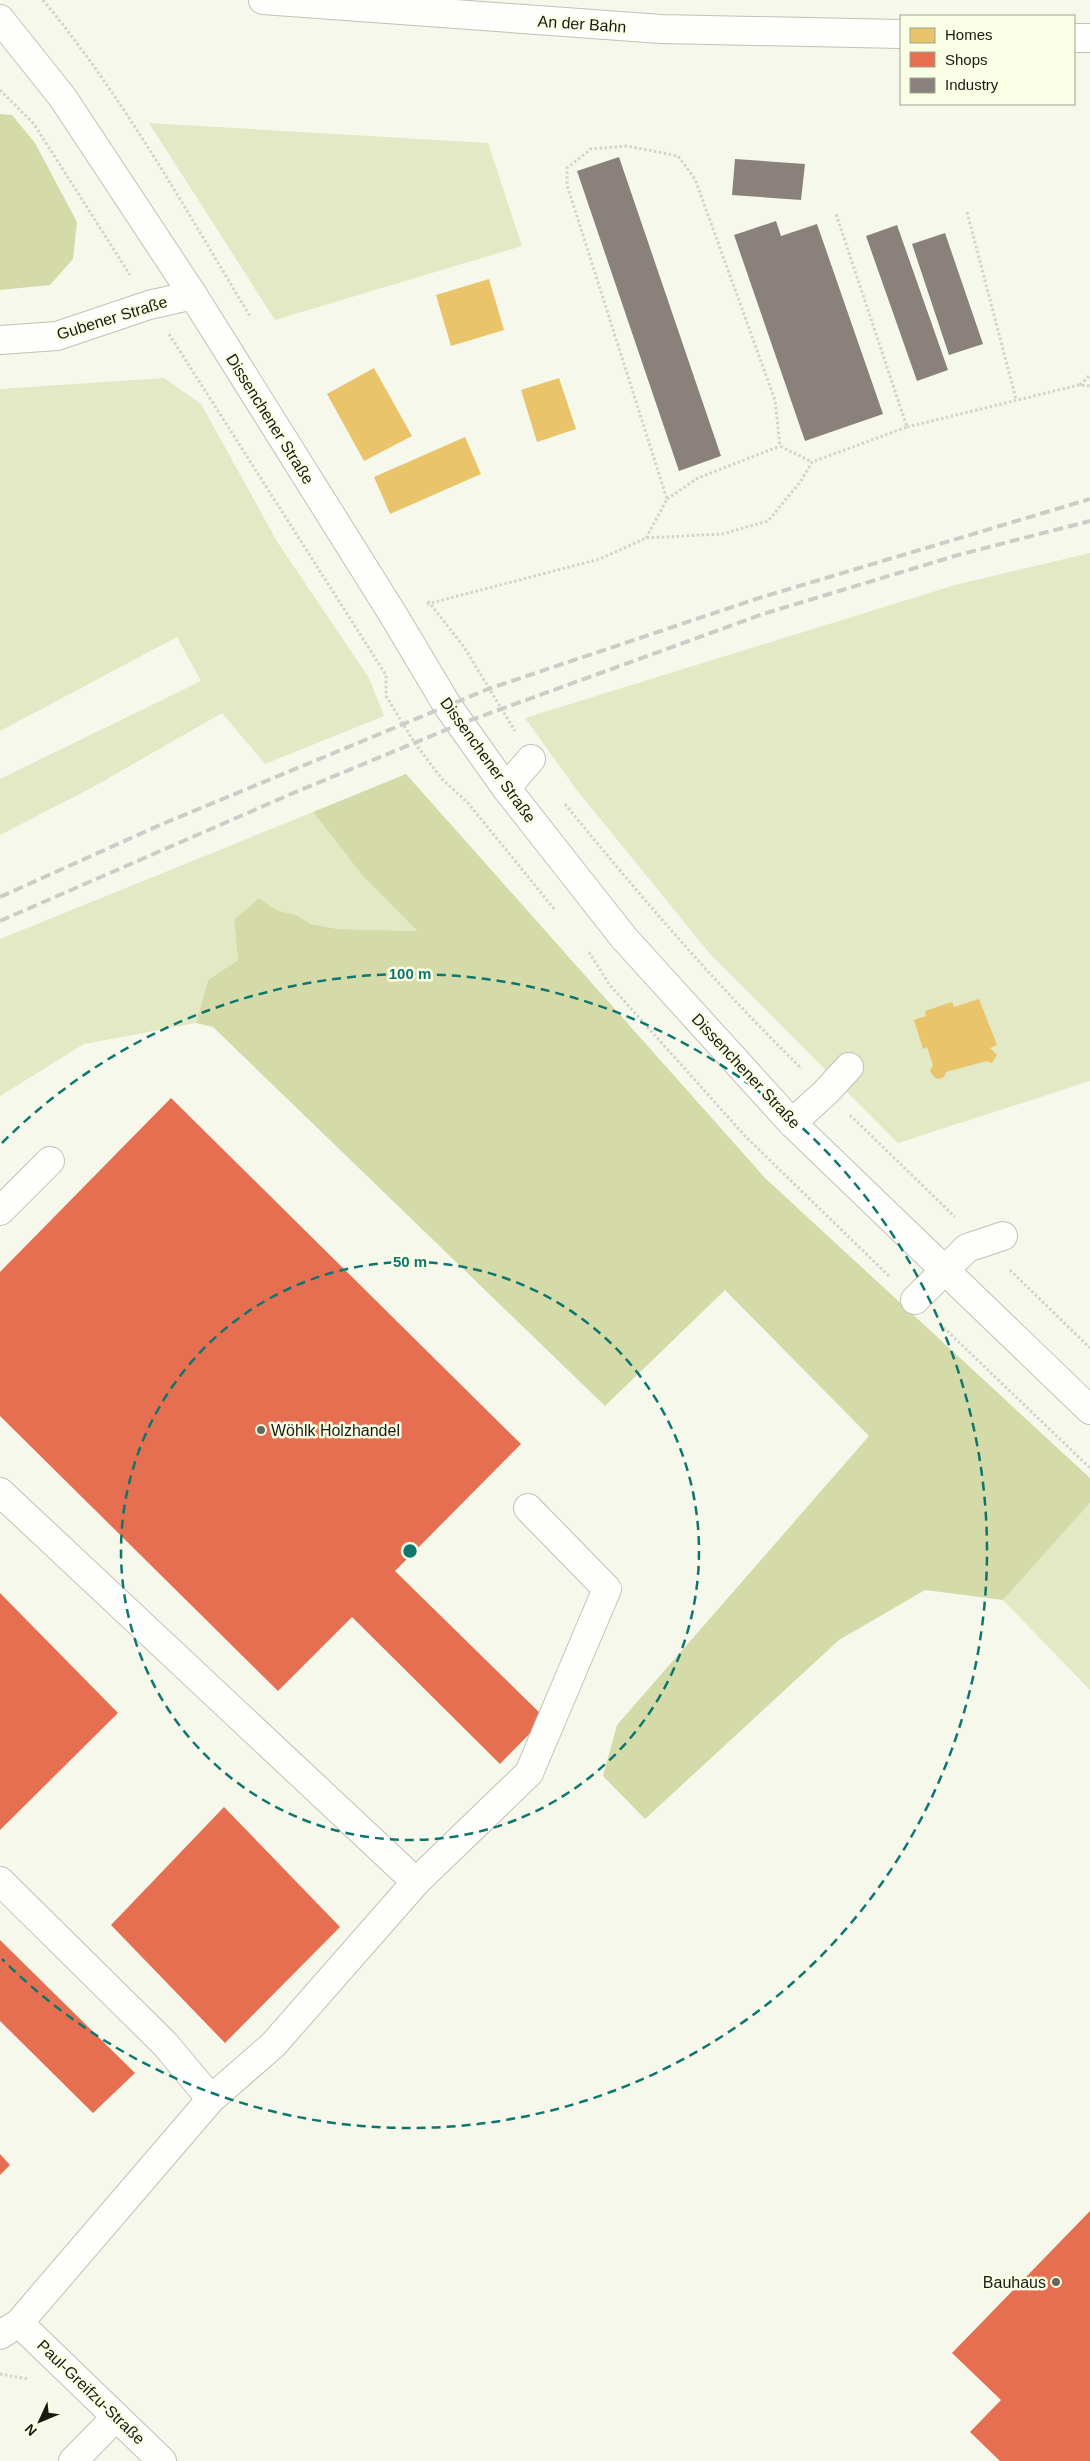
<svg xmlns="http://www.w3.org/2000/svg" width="1090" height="2461" font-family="Arial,sans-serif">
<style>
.green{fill:#e3e9c4}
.forest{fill:#d4dba8}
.homes{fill:#e9c46a}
.shops{fill:#e76f51}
.industry{fill:#8a817c}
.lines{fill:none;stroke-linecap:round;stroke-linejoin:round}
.minor-casing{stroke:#c0c2b7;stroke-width:30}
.major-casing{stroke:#c0c2b7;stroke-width:30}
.path{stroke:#d3d3d0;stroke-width:3;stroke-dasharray:2.5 2.5;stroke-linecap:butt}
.minor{stroke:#fefefc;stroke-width:28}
.major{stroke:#fefefc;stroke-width:28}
.rail{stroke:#cccdc9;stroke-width:4;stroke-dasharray:10 5;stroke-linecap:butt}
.ring{fill:none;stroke:#0f766e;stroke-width:2.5;stroke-dasharray:9 6}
.poi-dot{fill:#66685e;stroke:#fafee5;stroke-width:2}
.labels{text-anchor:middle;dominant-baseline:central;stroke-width:5;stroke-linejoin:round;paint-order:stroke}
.street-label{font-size:16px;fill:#191b12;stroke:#fafee5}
.poi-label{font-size:16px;fill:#191b12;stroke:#fafee5;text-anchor:start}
.centre{fill:#0f766e;stroke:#fafee5;stroke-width:2.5}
.ring-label{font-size:15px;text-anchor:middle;font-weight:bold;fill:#0f766e;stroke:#fafee5;stroke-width:5;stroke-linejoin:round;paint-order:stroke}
</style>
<rect width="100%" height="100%" fill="#f6f8eb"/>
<path class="green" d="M 149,123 L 488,143 L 522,246 L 275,320 Z
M 164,378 L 201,404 L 278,543 L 369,678 L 384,716 L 265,764 L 222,713 L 93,787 L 0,835 L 0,779 L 201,681 L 177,637 L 0,731 L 0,389 Z
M 1090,553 L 1090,1081 L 898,1143 L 710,954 L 576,789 L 525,718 L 955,585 Z
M 313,812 L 362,875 L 417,931 L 338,929 L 311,924 L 296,915 L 276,910 L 234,920 L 238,960 L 208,980 L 196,1023 L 84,1044 L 0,1096 L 0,939 Z
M 1090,1503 L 1090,1690 L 1003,1600 Z"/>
<path class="forest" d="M 0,114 L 12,115 L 35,143 L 77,222 L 73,259 L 50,285 L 0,290 Z
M 406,774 L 765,1178 L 1090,1478 L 1090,1503 L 1003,1600 L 925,1590 L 839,1640 L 645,1819 L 603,1776 L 617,1725 L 869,1436 L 725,1290 L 605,1406 L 213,1027 L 196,1023 L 208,980 L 238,960 L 234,920 L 259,898 L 276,910 L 296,915 L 311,924 L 338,929 L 417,931 L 362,875 L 313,812 Z"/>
<path class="homes" d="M 489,279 L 504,330 L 451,346 L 436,295 Z
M 374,368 L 412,436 L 364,461 L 327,394 Z
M 559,378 L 576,429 L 537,442 L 521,390 Z
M 465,437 L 481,474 L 390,514 L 374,477 Z
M 979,999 L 997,1045 L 990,1048 L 997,1055 L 992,1063 L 987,1061 L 946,1072 L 944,1077 L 939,1079 L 934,1077 L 930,1071 L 933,1065 L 927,1047 L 923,1049 L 914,1020 L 926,1016 L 925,1011 L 952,1002 L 954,1007 Z"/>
<path class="shops" d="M 171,1098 L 521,1444 L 395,1571 L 545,1718 L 500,1764 L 352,1617 L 278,1691 L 0,1416 L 0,1272 Z
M 0,1593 L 118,1713 L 0,1830 Z
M 224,1807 L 340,1927 L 225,2043 L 111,1925 Z
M 0,1940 L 135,2073 L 93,2113 L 0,2021 Z
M 0,2154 L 10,2165 L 0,2175 Z
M 1090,2211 L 1090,2461 L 1000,2461 L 970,2432 L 1001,2400 L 952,2353 Z"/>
<path class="industry" d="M 619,157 L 721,456 L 679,471 L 577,171 Z
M 735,159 L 805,164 L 801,200 L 732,195 Z
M 776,221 L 781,236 L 817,224 L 883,414 L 805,441 L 734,235 Z
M 897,225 L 948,370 L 917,381 L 866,236 Z
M 945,233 L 983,344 L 949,355 L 912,244 Z"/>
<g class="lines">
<g class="minor-casing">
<path id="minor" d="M 263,0 L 661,29 L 901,34
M 1074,38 L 1090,38
M 0,340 L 57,336 L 149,305 L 193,295
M 506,788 L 531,759
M 792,1123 L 826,1092 L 849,1067
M 0,1211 L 50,1161
M 915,1300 L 967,1248 L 1003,1236
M 0,1492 L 416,1882
M 0,1881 L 165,2044 L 211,2099
M 19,2323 L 162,2461
M 0,2335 L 19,2323 L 211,2099 L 273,2045 L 416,1882 L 529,1773 L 607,1589 L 528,1508
M 73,2461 L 116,2417"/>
</g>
<g class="major-casing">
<path id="major" d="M 0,19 L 63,98 L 193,295 L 394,616 L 447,705 L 506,788 L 624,938 L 792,1123 L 1090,1410"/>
</g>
<path class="path" d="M 43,0 C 124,98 186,210 251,318
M 0,90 L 34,124 L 130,275
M 967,212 L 1016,399
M 169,334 L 386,675 L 386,696 L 414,742 L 442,779 L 468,803 L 555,910
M 1080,385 L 1090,375
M 907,427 L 1079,385 L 1090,386
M 667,499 L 698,478 L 780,446
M 646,538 L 667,499 L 567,185 L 567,168 L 591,149 L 627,146 L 678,156 L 695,179 L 775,400 L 780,446 L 812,462
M 428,601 L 464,647 L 515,731
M 427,604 L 600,559 L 646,538 L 722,534 L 768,521 L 801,481 L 812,462 L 907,427 L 836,214
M 565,804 C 640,896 717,986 802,1069
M 589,952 L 609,984 L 745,1136 L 890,1277
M 850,1115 L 955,1217
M 1010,1270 L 1090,1348
M 940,1324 L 1090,1468
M 0,2374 L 28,2379"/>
<use href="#minor" class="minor"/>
<use href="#major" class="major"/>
<path class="rail" d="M 0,897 L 160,825 L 488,689 L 759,598 L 1090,499
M 0,921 L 291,794 L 460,724 L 763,614 L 958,555 L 1090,521"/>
</g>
<g class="ring">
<circle cx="410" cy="1551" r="289"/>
<path d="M2 1143A577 577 0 1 1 2 1959"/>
</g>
<g class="poi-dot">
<circle cx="261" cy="1430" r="5"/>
<circle cx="1056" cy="2282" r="5"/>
</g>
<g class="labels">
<g class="street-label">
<text transform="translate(582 24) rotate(4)">An der Bahn</text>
<text transform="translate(112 318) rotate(-17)">Gubener Straße</text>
<text transform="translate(270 419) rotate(58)">Dissenchener Straße</text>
<text transform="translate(488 760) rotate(54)">Dissenchener Straße</text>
<text transform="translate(746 1071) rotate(47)">Dissenchener Straße</text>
<text transform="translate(91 2392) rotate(44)">Paul-Greifzu-Straße</text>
</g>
<g class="poi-label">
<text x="271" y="1430">Wöhlk Holzhandel</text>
<text x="1046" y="2282" text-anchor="end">Bauhaus</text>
</g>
</g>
<circle cx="410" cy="1551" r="8" class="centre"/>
<g class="ring-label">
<text x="410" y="979">100 m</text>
<text x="410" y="1267">50 m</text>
</g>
<rect x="900" y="15" width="175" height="90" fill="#fafee5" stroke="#a0a391"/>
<rect x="910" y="28" width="25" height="15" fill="#e9c46a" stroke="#a0a391"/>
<text x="945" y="40" font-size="15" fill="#191b12">Homes</text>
<rect x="910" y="52" width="25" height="15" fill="#e76f51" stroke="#a0a391"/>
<text x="945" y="65" font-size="15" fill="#191b12">Shops</text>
<rect x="910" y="78" width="25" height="15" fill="#8a817c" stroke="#a0a391"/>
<text x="945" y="90" font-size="15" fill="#191b12">Industry</text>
<g transform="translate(40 2421) rotate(226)" stroke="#fafee5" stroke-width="4" paint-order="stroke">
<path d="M0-4L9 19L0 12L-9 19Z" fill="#191b12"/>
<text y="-8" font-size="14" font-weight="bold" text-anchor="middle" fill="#191b12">N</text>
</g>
</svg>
